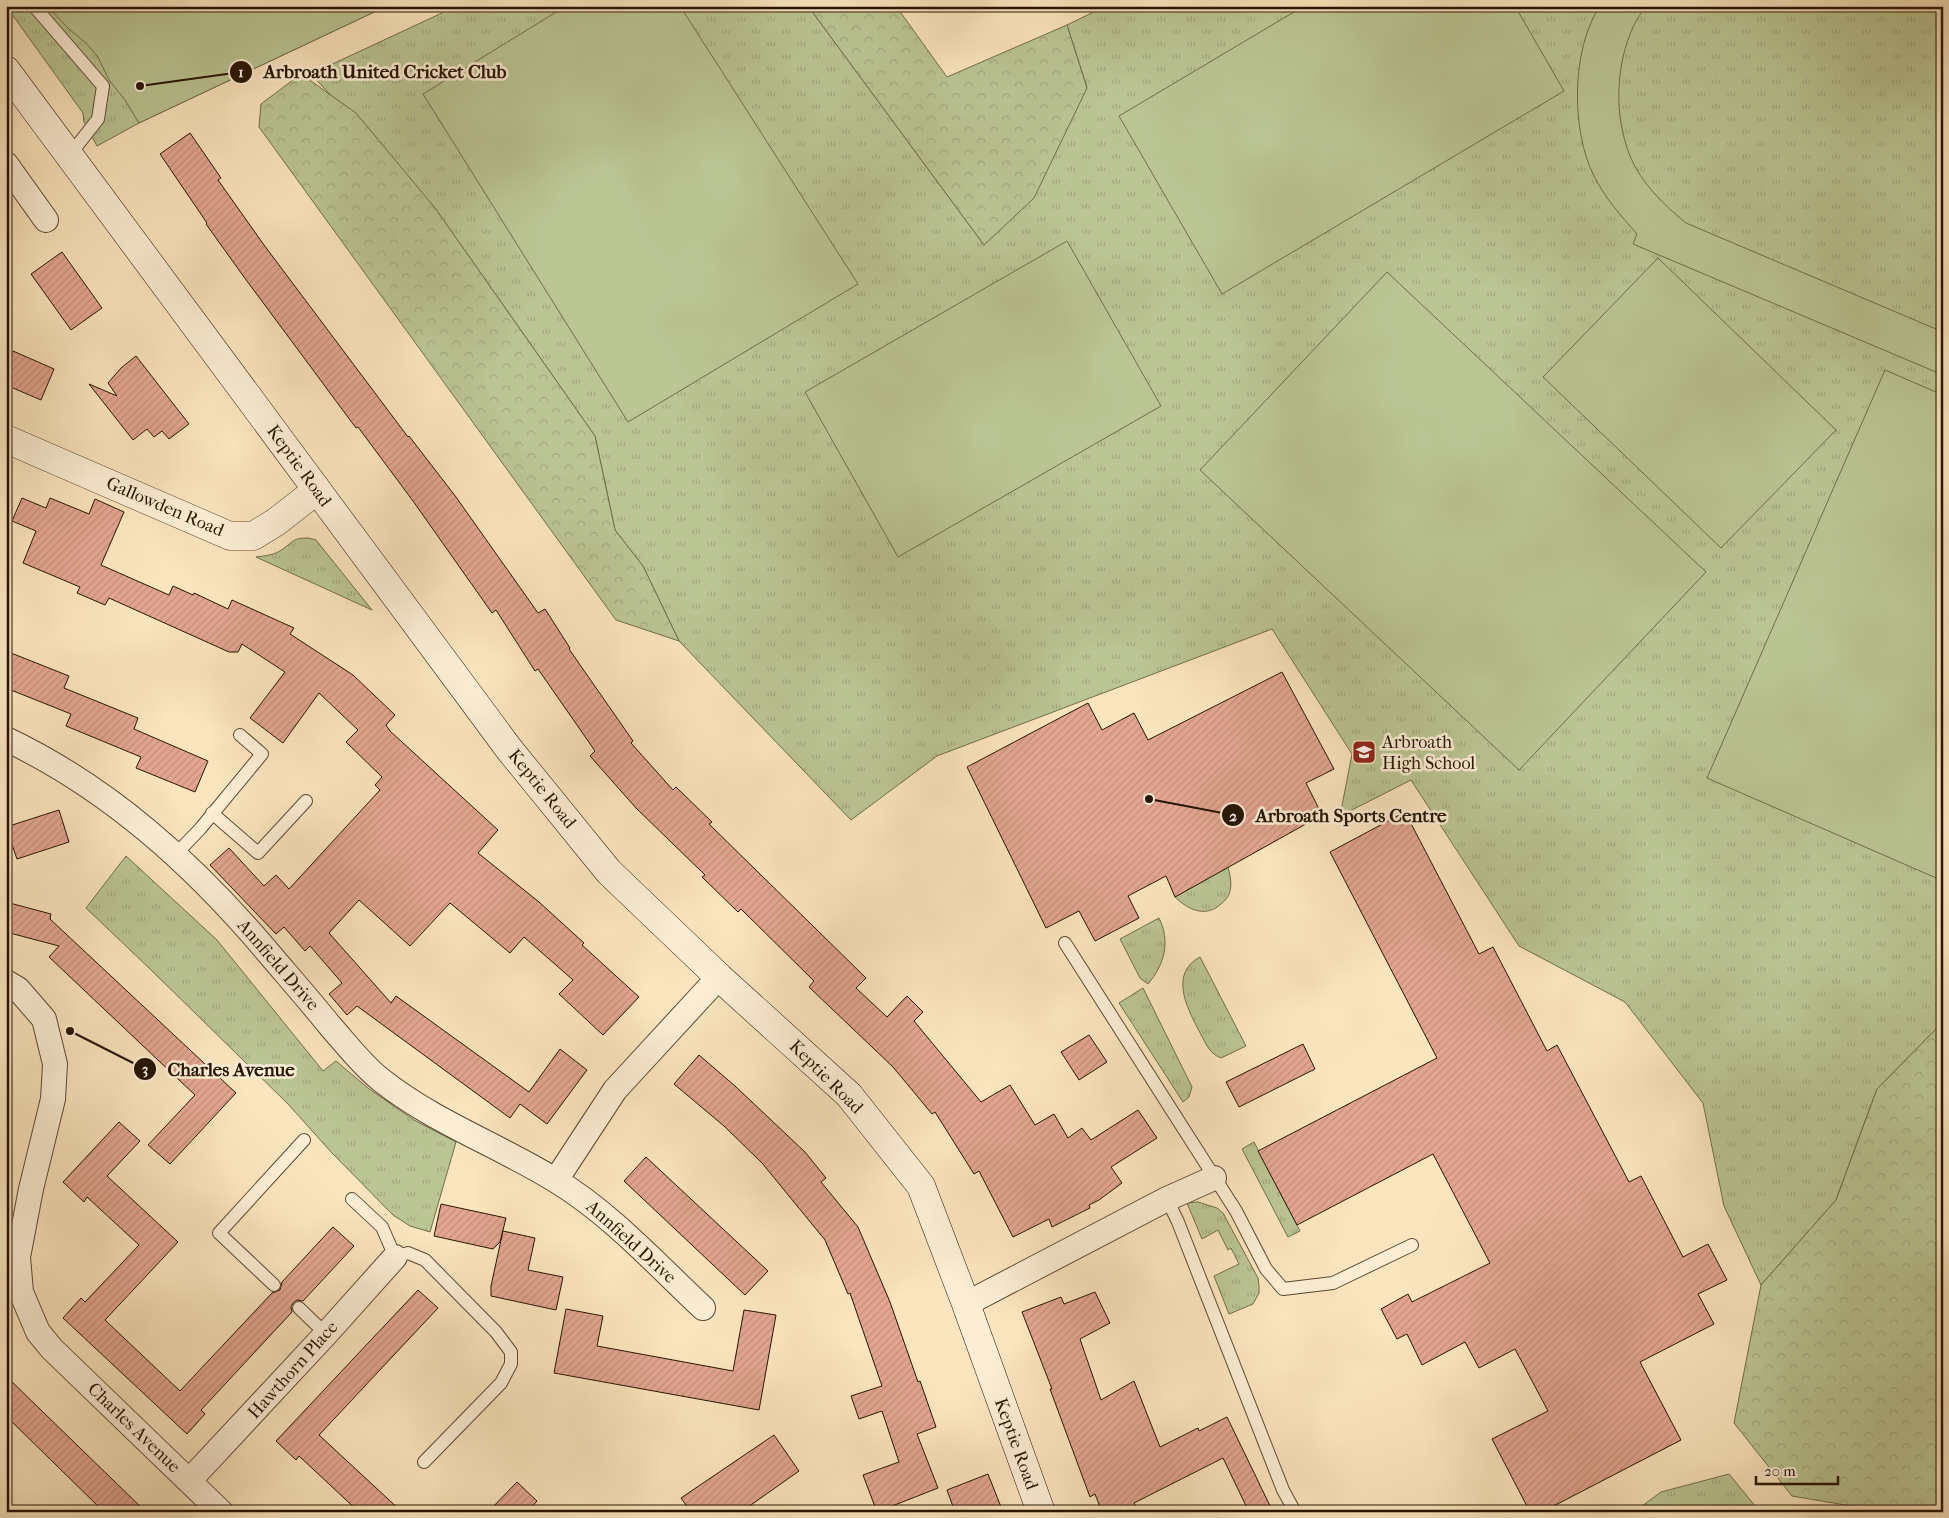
<svg xmlns="http://www.w3.org/2000/svg" width="1949" height="1518" font-family="'IM FELL French Canon',serif">
<style>
.grass{fill:url(#grass-tufts);stroke:#706d4a}
.forest{fill:url(#forest-crowns);stroke:#706d4a}
.garden{fill:#bbc594;stroke:#706d4a}
.building{fill:url(#building-hatch);stroke:#261500}
.lines{fill:none;stroke-linecap:round;stroke-linejoin:round}
.service-casing{stroke:#5b4930;stroke-width:14}
.minor-casing{stroke:#5b4930;stroke-width:26}
.tertiary-casing{stroke:#5b4930;stroke-width:29}
.secondary-casing{stroke:#261500;stroke-width:29}
.service{stroke:#fceed5;stroke-width:12}
.minor{stroke:#fceed5;stroke-width:24}
.tertiary{stroke:#fceed5;stroke-width:28}
.secondary{stroke:#fceed5;stroke-width:28}
.labels{text-anchor:middle;dominant-baseline:central;stroke-width:5;stroke-linejoin:round;paint-order:stroke}
.street-label{font-size:18px;fill:#261500;stroke:#fceed5}
.poi-label{font-size:18px;fill:#261500;stroke:#fceed5;text-anchor:start}
.leader{fill:none;stroke:#261500;stroke-width:2}
.callout-dot{fill:#261500;stroke:#fceed5;stroke-width:2}
.mark-label{font-size:15px;text-anchor:middle;font-weight:bold;fill:#fff}
.callout-label{font-size:19px;text-anchor:middle;font-weight:bold;fill:#261500;stroke:#fceed5;stroke-width:5;stroke-linejoin:round;paint-order:stroke}
</style>
<defs>
<pattern id="grass-tufts" width="24" height="20" patternUnits="userSpaceOnUse" patternTransform="scale(1.25)"><rect width="24" height="20" fill="#bbc594"/><path d="M3 7l-1-3M5 7V3M7 7l1-3M15 17l-1-3M17 17v-4M19 17l1-3" fill="none" stroke="#a1a87e"/></pattern>
<pattern id="forest-crowns" width="20" height="18" patternUnits="userSpaceOnUse" patternTransform="scale(1.25)"><rect width="20" height="18" fill="#bbc594"/><path d="M2 6a3 3 0 1 1 6 0M12 15a3 3 0 1 1 6 0" fill="none" stroke="#a1a87e"/></pattern>
<pattern id="building-hatch" width="6" height="6" patternUnits="userSpaceOnUse" patternTransform="scale(1.25)"><rect width="6" height="6" fill="#e4a691"/><path d="M-1 1l2-2M0 6l6-6M5 7l2-2" fill="none" stroke="#c38e7b"/></pattern>
</defs>
<rect width="100%" height="100%" fill="#fbe5be"/>
<filter id="stains"><feTurbulence type="fractalNoise" baseFrequency=".004" numOctaves="4"/><feColorMatrix values="0 0 0 0 .2 0 0 0 0 .09 0 0 0 0 .02 0 0 0 .5 -.17"/></filter>
<radialGradient id="worn" r=".72"><stop offset=".6" stop-color="#630" stop-opacity="0"/><stop offset="1" stop-color="#630" stop-opacity=".3"/></radialGradient>
<path class="grass" d="M 6,6 L 387,6 L 139,123 L 97,146 L 84,122 L 83,113 Z
M 457,6 L 808,6 L 984,245 L 1087,88 L 1067,25 L 1106,6 L 1943,6 L 1943,1022 L 1877,1089 L 1836,1200 L 1761,1285 L 1724,1206 L 1703,1103 L 1625,1002 L 1519,946 L 1411,780 L 1340,816 L 1352,754 L 1272,629 L 937,756 L 851,820 L 679,641 L 643,566 L 615,530 L 595,436 L 435,208 L 311,74 Z
M 308,538 L 316,540 L 372,610 L 256,557 C 265,556 275,555 283,549 C 294,541 293,538 308,538 Z
M 126,856 L 217,940 L 323,1071 L 336,1061 L 368,1088 L 414,1120 L 456,1142 L 430,1232 L 410,1226 L 393,1215 L 332,1153 L 288,1104 L 150,969 L 86,908 Z
M 1228,867 C 1230,875 1232,883 1230,891 C 1229,896 1225,901 1221,904 C 1206,918 1188,910 1175,897 Z
M 1159,918 C 1171,942 1164,965 1148,984 L 1140,978 L 1120,939 Z
M 1200,957 L 1246,1046 L 1221,1058 C 1208,1053 1205,1041 1198,1029 C 1186,1006 1170,973 1200,957 Z
M 1143,988 L 1192,1087 L 1189,1097 L 1183,1102 L 1119,1003 Z
M 1254,1142 L 1300,1231 L 1288,1237 L 1242,1149 Z
M 1198,1202 L 1217,1208 L 1223,1213 L 1258,1278 L 1259,1286 L 1259,1293 L 1253,1304 L 1229,1314 L 1214,1276 L 1239,1264 L 1231,1248 L 1228,1250 L 1218,1230 L 1202,1239 L 1187,1203 Z
M 1729,1474 L 1760,1512 L 1634,1512 L 1661,1492 Z"/>
<path class="forest" d="M 808,6 L 896,6 L 947,77 L 1067,25 L 1087,88 L 1034,198 L 984,245 Z
M 301,74 L 356,113 L 435,208 L 595,436 L 615,530 L 643,566 L 679,641 L 616,620 L 259,127 L 261,104 Z
M 1943,1022 L 1943,1512 L 1863,1508 L 1792,1496 L 1734,1423 L 1761,1285 L 1836,1200 L 1877,1089 Z"/>
<path class="garden" d="M 47,6 L 387,6 L 139,123 L 125,100 L 109,80 L 98,57 L 86,43 L 69,29 Z
M 566,6 L 680,6 L 858,284 L 628,422 L 423,94 Z
M 1304,6 L 1515,6 L 1564,91 L 1222,294 L 1119,116 Z
M 1600,6 L 1646,6 C 1642,12 1637,19 1634,25 C 1615,65 1614,116 1630,156 C 1641,183 1664,205 1686,223 L 1943,332 L 1943,375 L 1633,244 L 1637,234 C 1621,216 1605,198 1594,176 C 1571,131 1571,49 1600,6 Z
M 1067,241 L 1161,406 L 898,557 L 805,392 Z
M 1658,258 L 1836,430 L 1721,548 L 1543,377 Z
M 1387,272 L 1706,572 L 1519,770 L 1200,470 Z
M 1885,370 L 1943,395 L 1943,881 L 1707,778 Z"/>
<path class="building" d="M 190,133 L 221,178 L 218,180 L 264,245 L 408,437 L 409,436 L 456,497 L 538,613 L 545,609 L 570,648 L 569,649 L 633,741 L 631,743 L 673,790 L 676,787 L 712,822 L 709,824 L 866,978 L 856,988 L 887,1017 L 907,996 L 923,1012 L 914,1021 L 981,1102 L 1010,1085 L 1035,1125 L 1054,1114 L 1068,1138 L 1082,1128 L 1091,1140 L 1138,1110 L 1157,1138 L 1111,1167 L 1122,1183 L 1099,1200 L 1089,1205 L 1090,1208 L 1052,1227 L 1049,1219 L 1013,1237 L 979,1171 L 974,1174 L 935,1112 L 932,1114 L 893,1067 L 809,987 L 814,981 L 741,909 L 738,912 L 702,877 L 705,875 L 636,808 L 590,756 L 595,751 L 538,669 L 535,671 L 496,610 L 492,613 L 413,501 L 358,427 L 356,428 L 244,277 L 206,224 L 207,223 L 160,154 Z
M 62,252 L 102,308 L 71,330 L 31,274 Z
M 13,351 L 54,369 L 41,400 L 6,385 L 6,366 Z
M 136,356 L 189,424 L 169,439 L 162,431 L 154,437 L 147,429 L 133,440 L 89,384 L 117,396 L 108,383 L 121,368 Z
M 22,498 L 46,508 L 50,498 L 89,514 L 95,499 L 124,512 L 101,565 L 169,595 L 173,586 L 193,595 L 194,593 L 228,609 L 232,600 L 294,628 L 290,634 L 353,675 L 395,715 L 386,725 L 390,731 L 498,830 L 478,853 L 539,902 L 584,943 L 582,945 L 639,997 L 603,1035 L 559,994 L 573,980 L 524,937 L 510,953 L 450,903 L 410,946 L 359,900 L 329,933 L 391,1003 L 396,996 L 529,1092 L 560,1049 L 587,1070 L 547,1124 L 520,1104 L 510,1118 L 357,1006 L 347,1015 L 329,994 L 342,983 L 310,946 L 305,951 L 284,927 L 276,934 L 210,865 L 229,848 L 264,886 L 276,875 L 289,889 L 380,790 L 375,785 L 382,777 L 346,742 L 358,730 L 319,693 L 283,743 L 250,718 L 285,672 L 242,644 L 238,652 L 229,652 L 109,598 L 105,605 L 77,593 L 80,587 L 23,563 L 36,531 L 12,521 Z
M 6,651 L 69,676 L 64,688 L 138,718 L 134,729 L 208,761 L 195,792 L 136,768 L 141,757 L 66,726 L 71,714 L 6,688 Z
M 1282,672 L 1334,769 L 1306,783 L 1322,815 L 1175,897 L 1166,876 L 1128,896 L 1139,918 L 1095,941 L 1079,911 L 1046,928 L 967,767 L 1088,703 L 1102,730 L 1134,713 L 1148,740 Z
M 59,810 L 69,842 L 17,859 L 6,827 Z
M 1405,812 L 1479,954 L 1493,947 L 1547,1051 L 1557,1045 L 1629,1182 L 1641,1176 L 1683,1257 L 1708,1244 L 1727,1280 L 1698,1294 L 1714,1324 L 1640,1362 L 1681,1440 L 1542,1512 L 1530,1512 L 1492,1439 L 1548,1411 L 1515,1349 L 1479,1368 L 1465,1342 L 1422,1365 L 1407,1334 L 1397,1339 L 1381,1309 L 1408,1294 L 1412,1302 L 1490,1263 L 1433,1154 L 1297,1225 L 1258,1151 L 1437,1058 L 1330,852 Z
M 6,902 L 51,914 L 50,919 L 236,1093 L 170,1164 L 148,1145 L 195,1095 L 49,957 L 59,946 L 6,932 Z
M 1089,1035 L 1107,1062 L 1079,1080 L 1061,1052 Z
M 1303,1044 L 1315,1069 L 1239,1107 L 1226,1082 Z
M 699,1055 L 735,1086 L 805,1152 L 826,1178 L 821,1182 L 858,1227 L 890,1302 L 918,1382 L 920,1381 L 936,1427 L 917,1434 L 938,1488 L 877,1512 L 863,1475 L 899,1462 L 882,1411 L 859,1419 L 851,1396 L 882,1386 L 850,1293 L 848,1294 L 825,1240 L 762,1163 L 724,1126 L 674,1084 Z
M 119,1122 L 140,1141 L 107,1176 L 178,1242 L 105,1320 L 180,1391 L 272,1293 L 280,1290 L 282,1282 L 333,1227 L 354,1246 L 303,1301 L 297,1300 L 293,1303 L 291,1307 L 292,1312 L 201,1410 L 205,1414 L 187,1434 L 63,1318 L 81,1298 L 85,1302 L 139,1245 L 87,1197 L 84,1202 L 63,1182 Z
M 646,1157 L 768,1271 L 745,1295 L 624,1181 Z
M 441,1204 L 506,1218 L 500,1242 L 493,1249 L 434,1236 Z
M 503,1231 L 535,1238 L 528,1270 L 563,1277 L 556,1310 L 491,1296 L 491,1286 Z
M 418,1290 L 438,1308 L 319,1435 L 402,1512 L 359,1512 L 299,1456 L 296,1460 L 276,1441 Z
M 1095,1292 L 1110,1323 L 1080,1339 L 1101,1400 L 1134,1381 L 1160,1447 L 1198,1428 L 1199,1431 L 1227,1417 L 1273,1512 L 1249,1512 L 1223,1458 L 1134,1503 L 1138,1512 L 1102,1512 L 1095,1494 L 1090,1497 L 1050,1389 L 1052,1389 L 1022,1312 L 1061,1297 L 1064,1304 Z
M 566,1309 L 603,1316 L 597,1346 L 733,1371 L 744,1310 L 776,1315 L 759,1410 L 554,1373 Z
M 6,1376 L 44,1413 L 146,1512 L 104,1512 L 6,1416 Z
M 774,1435 L 799,1471 L 741,1512 L 691,1512 L 681,1498 Z
M 988,1474 L 1003,1512 L 955,1512 L 947,1490 Z
M 517,1482 L 537,1501 L 527,1512 L 488,1512 Z"/>
<g class="lines">
<g class="service-casing">
<path id="service" d="M 34,6 L 103,86 L 98,119 L 69,156
M 212,813 L 258,853 L 306,801
M 175,855 L 200,829 L 262,754 L 240,735
M 1065,943 L 1236,1211 L 1266,1269 L 1283,1289 L 1333,1283 L 1412,1245
M 352,1199 L 382,1227 L 395,1257 L 408,1253 L 425,1260 L 496,1332 L 511,1352 L 511,1364 L 501,1383 L 424,1462
M 1167,1199 L 1178,1222 L 1283,1490 L 1295,1512
M 274,1285 L 219,1233 L 304,1140
M 299,1308 L 326,1334"/>
</g>
<g class="minor-casing">
<path id="minor" d="M 6,164 L 46,220
M 6,739 C 109,788 193,864 266,950 C 288,976 310,1001 331,1027 C 347,1045 362,1065 381,1080 C 434,1122 498,1145 555,1180 C 610,1213 656,1264 703,1308
M 6,982 L 18,989 L 44,1019 L 55,1064 L 53,1099 L 31,1189 L 18,1257 L 21,1292 L 38,1332 L 52,1349 L 221,1512
M 556,1180 L 615,1090 L 719,977
M 966,1304 L 1167,1199 L 1214,1178
M 189,1481 L 326,1334 L 395,1257"/>
</g>
<g class="tertiary-casing">
<path id="tertiary" d="M 6,439 L 230,536 L 253,536 L 276,522 L 317,490"/>
</g>
<g class="secondary-casing">
<path id="secondary" d="M 6,70 L 509,749 L 609,872 L 719,977 L 849,1095 L 921,1186 L 966,1304 L 1041,1512"/>
</g>
<use href="#service" class="service"/>
<use href="#minor" class="minor"/>
<use href="#tertiary" class="tertiary"/>
<use href="#secondary" class="secondary"/>
</g>
<defs>
<g id="school-square" transform="scale(1.25)"><rect x="-9" y="-9" width="18" height="18" rx="4" fill="#8f2418" stroke="#fceed5"/><path d="M0-5L7-2L0 1L-7-2ZM-4 1L0 2.5L4 1V4Q0 6-4 4Z" fill="#fff"/></g>
</defs>
<g fill-rule="evenodd">
<use href="#school-square" x="1364" y="752"/>
</g>
<g class="labels">
<g class="street-label">
<text transform="translate(299 466) rotate(54)">Keptie Road</text>
<text transform="translate(165 507) rotate(23)">Gallowden Road</text>
<text transform="translate(542 789) rotate(51)">Keptie Road</text>
<text transform="translate(278 965) rotate(49)">Annfield Drive</text>
<text transform="translate(826 1077) rotate(45)">Keptie Road</text>
<text transform="translate(631 1242) rotate(42)">Annfield Drive</text>
<text transform="translate(293 1370) rotate(-48)">Hawthorn Place</text>
<text transform="translate(134 1428) rotate(44)">Charles Avenue</text>
<text transform="translate(1016 1444) rotate(70)">Keptie Road</text>
</g>
<g class="poi-label">
<text x="1382" y="742">Arbroath<tspan x="1382" dy="21">High School</tspan></text>
</g>
</g>
<path class="leader" d="M140 86L241 72M1149 799L1233 815M70 1031L145 1069"/>
<g class="callout-dot">
<circle cx="140" cy="86" r="5"/>
<circle cx="1149" cy="799" r="5"/>
<circle cx="70" cy="1031" r="5"/>
<circle cx="241" cy="72" r="12"/>
<circle cx="1233" cy="815" r="12"/>
<circle cx="145" cy="1069" r="12"/>
</g>
<g class="mark-label">
<text x="241" y="77">1</text>
<text x="1233" y="821">2</text>
<text x="145" y="1074">3</text>
</g>
<g class="callout-label">
<text x="385" y="78">Arbroath United Cricket Club</text>
<text x="1351" y="822">Arbroath Sports Centre</text>
<text x="231" y="1076">Charles Avenue</text>
</g>
<rect width="1949" height="1518" fill="none" stroke="#fbe5be" stroke-width="25"/>
<rect x="8" y="8" width="1934" height="1503" fill="none" stroke="#261500" stroke-width="2.5"/>
<rect x="12" y="12" width="1924" height="1493" fill="none" stroke="#261500"/>
<path d="M1756 1476v8h82v-8" fill="none" stroke="#261500" stroke-width="2.5"/>
<text x="1764" y="1476" font-size="15" fill="#261500" stroke="#fceed5" stroke-width="4" paint-order="stroke">20 m</text>
<rect width="100%" height="100%" filter="url(#stains)"/>
<rect width="100%" height="100%" fill="url(#worn)"/>
</svg>
